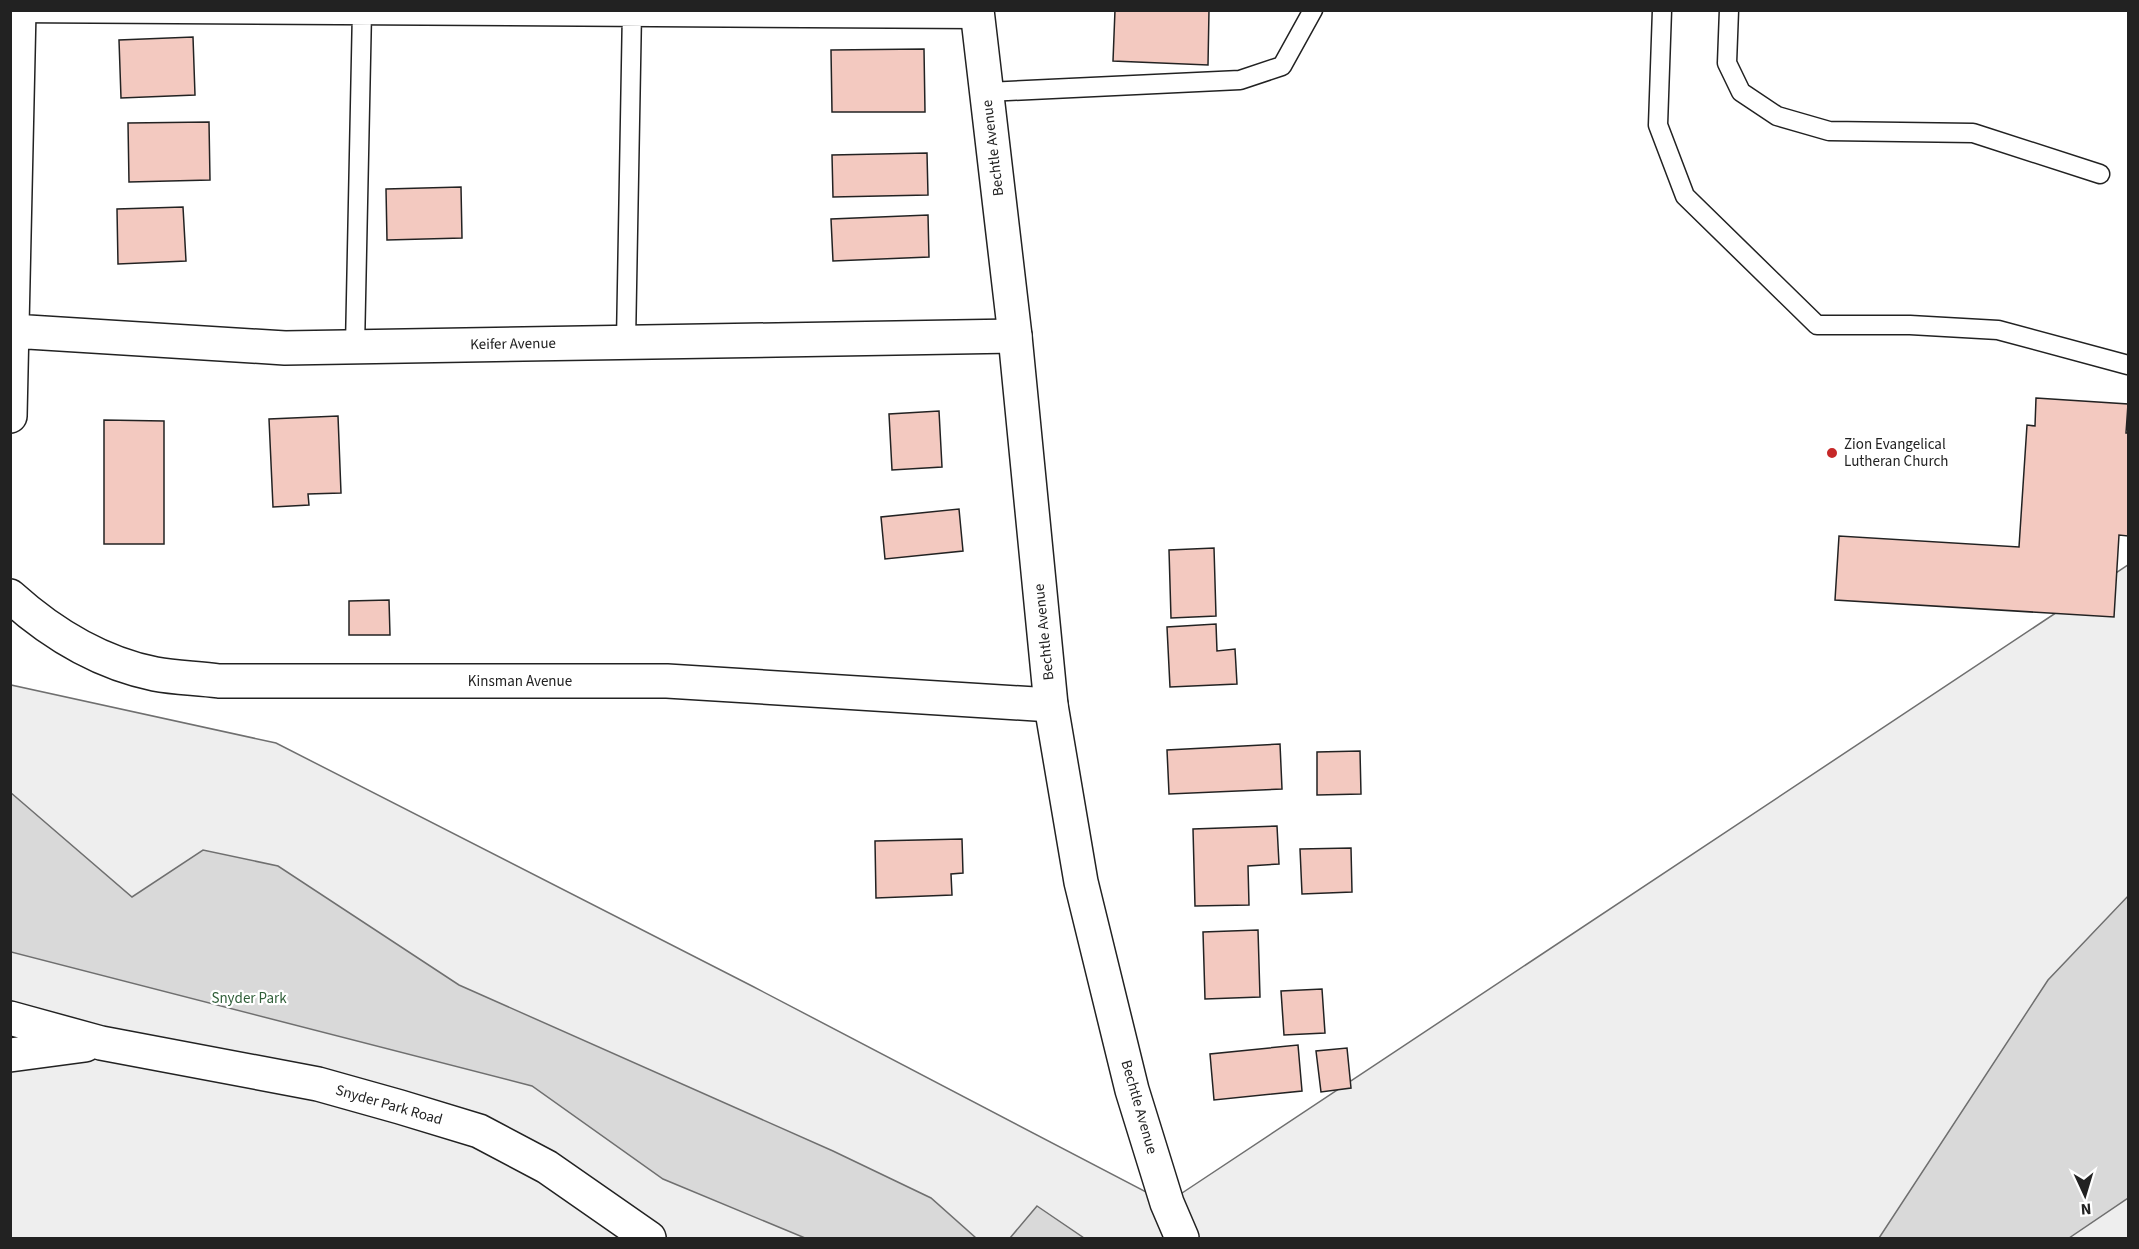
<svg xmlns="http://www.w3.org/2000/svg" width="2139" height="1249" font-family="'Source Sans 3',sans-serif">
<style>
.green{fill:#eee;stroke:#6f6f6f;stroke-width:1.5}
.water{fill:#d9d9d9;stroke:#6f6f6f;stroke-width:1.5}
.building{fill:#f3c9c0;stroke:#222;stroke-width:1.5}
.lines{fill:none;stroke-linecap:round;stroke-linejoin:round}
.lane-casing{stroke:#222;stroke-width:21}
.street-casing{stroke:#222;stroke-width:36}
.secondary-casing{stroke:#222;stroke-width:36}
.lane{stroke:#fff;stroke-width:18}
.street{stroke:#fff;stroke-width:33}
.secondary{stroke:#fff;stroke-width:33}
.poi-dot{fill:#c62828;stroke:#fff;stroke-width:2}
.labels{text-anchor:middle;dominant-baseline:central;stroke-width:4.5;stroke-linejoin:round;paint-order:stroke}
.street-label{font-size:15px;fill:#222;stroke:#fff}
.poi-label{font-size:15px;fill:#222;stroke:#fff;text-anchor:start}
.park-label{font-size:15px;fill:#2f5e38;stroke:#fff}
</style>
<rect width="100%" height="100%" fill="#fff"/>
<path class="green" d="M 2128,565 L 2128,1238 L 11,1238 L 11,685 L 276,743 L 752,986 L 1167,1203 Z"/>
<path class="water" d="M 10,792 L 132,897 L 203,850 L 278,866 L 459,985 L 833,1151 L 931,1198 L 976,1238 L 805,1238 L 663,1179 L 532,1086 L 11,952 Z
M 2128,896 L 2128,1198 L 2069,1238 L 1879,1238 L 2048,980 Z
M 1037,1206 L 1084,1238 L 1010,1238 Z"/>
<path class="building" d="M 1115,10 L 1209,10 L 1208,65 L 1113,61 Z
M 193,37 L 195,95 L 121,98 L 119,40 Z
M 924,49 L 925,112 L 832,112 L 831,50 Z
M 209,122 L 210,180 L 129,182 L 128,123 Z
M 927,153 L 928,195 L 833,197 L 832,155 Z
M 461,187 L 462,238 L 387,240 L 386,189 Z
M 183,207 L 186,261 L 118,264 L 117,209 Z
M 928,215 L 929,257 L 833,261 L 831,219 Z
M 2036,398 L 2128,404 L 2126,433 L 2128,433 L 2128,536 L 2119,535 L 2114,617 L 1835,600 L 1839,536 L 2019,547 L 2027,425 L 2035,426 Z
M 939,411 L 942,467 L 892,470 L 889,414 Z
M 338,416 L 341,493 L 308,494 L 309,505 L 273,507 L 269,419 Z
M 104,420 L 164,421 L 164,544 L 104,544 Z
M 959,509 L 963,551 L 885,559 L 881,517 Z
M 1214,548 L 1216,616 L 1171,618 L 1169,550 Z
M 389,600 L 390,635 L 349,635 L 349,601 Z
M 1216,624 L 1217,651 L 1235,649 L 1237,684 L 1170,687 L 1167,627 Z
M 1280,744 L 1282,789 L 1169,794 L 1167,750 Z
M 1360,751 L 1361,794 L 1317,795 L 1317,752 Z
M 1277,826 L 1279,864 L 1248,866 L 1249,905 L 1195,906 L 1193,829 Z
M 962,839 L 963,873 L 951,874 L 952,895 L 876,898 L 875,841 Z
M 1351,848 L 1352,892 L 1302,894 L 1300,849 Z
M 1258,930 L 1260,997 L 1205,999 L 1203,932 Z
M 1322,989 L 1325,1033 L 1284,1035 L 1281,991 Z
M 1298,1045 L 1302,1091 L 1214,1100 L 1210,1054 Z
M 1347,1048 L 1351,1088 L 1321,1092 L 1316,1051 Z"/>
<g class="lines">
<g class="lane-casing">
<path id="lane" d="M 1662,10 L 1658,125 L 1685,196 L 1817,325 L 1910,325 L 1998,330 L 2128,365
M 1729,10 L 1727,63 L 1741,92 L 1777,116 L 1829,131 L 1973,133 L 2100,174
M 12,13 L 978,19
M 987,92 L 1240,80 L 1282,66 L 1313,10
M 626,342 L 632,10
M 355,347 L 362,10"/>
</g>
<g class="street-casing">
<path id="street" d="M 12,331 L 285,348 L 1015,336
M 10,416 L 19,10
M 10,596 C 51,633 101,663 155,674 C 176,678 198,678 219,681 L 667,681 L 1051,705
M 10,1018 L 101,1043 L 318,1084 L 400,1107 L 479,1131 L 547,1167 L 649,1238
M 10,1055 L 85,1045"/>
</g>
<g class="secondary-casing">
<path id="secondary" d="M 977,10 L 1015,336 L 1051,705 L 1081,882 L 1132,1090 L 1167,1203 L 1182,1238"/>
</g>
<use href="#lane" class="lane"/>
<use href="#street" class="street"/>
<use href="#secondary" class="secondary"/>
</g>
<circle class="poi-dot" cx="1832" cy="453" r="6"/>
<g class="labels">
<g class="street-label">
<text transform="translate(993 148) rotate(-97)">Bechtle Avenue</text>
<text transform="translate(513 344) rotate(-1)">Keifer Avenue</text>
<text transform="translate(1044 632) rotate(-96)">Bechtle Avenue</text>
<text x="520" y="681">Kinsman Avenue</text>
<text transform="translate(389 1105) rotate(16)">Snyder Park Road</text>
<text transform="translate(1139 1107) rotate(74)">Bechtle Avenue</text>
</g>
<g class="poi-label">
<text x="1844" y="444">Zion Evangelical<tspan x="1844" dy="17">Lutheran Church</tspan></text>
</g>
<g class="park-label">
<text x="249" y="998">Snyder Park</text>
</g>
</g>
<rect width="2139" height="1249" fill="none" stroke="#222222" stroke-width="24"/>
<g transform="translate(2085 1195) rotate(176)" stroke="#ffffff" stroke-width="4.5" paint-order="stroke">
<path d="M0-4.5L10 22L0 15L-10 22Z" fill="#222222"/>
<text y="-9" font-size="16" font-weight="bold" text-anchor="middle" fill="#222222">N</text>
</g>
</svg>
